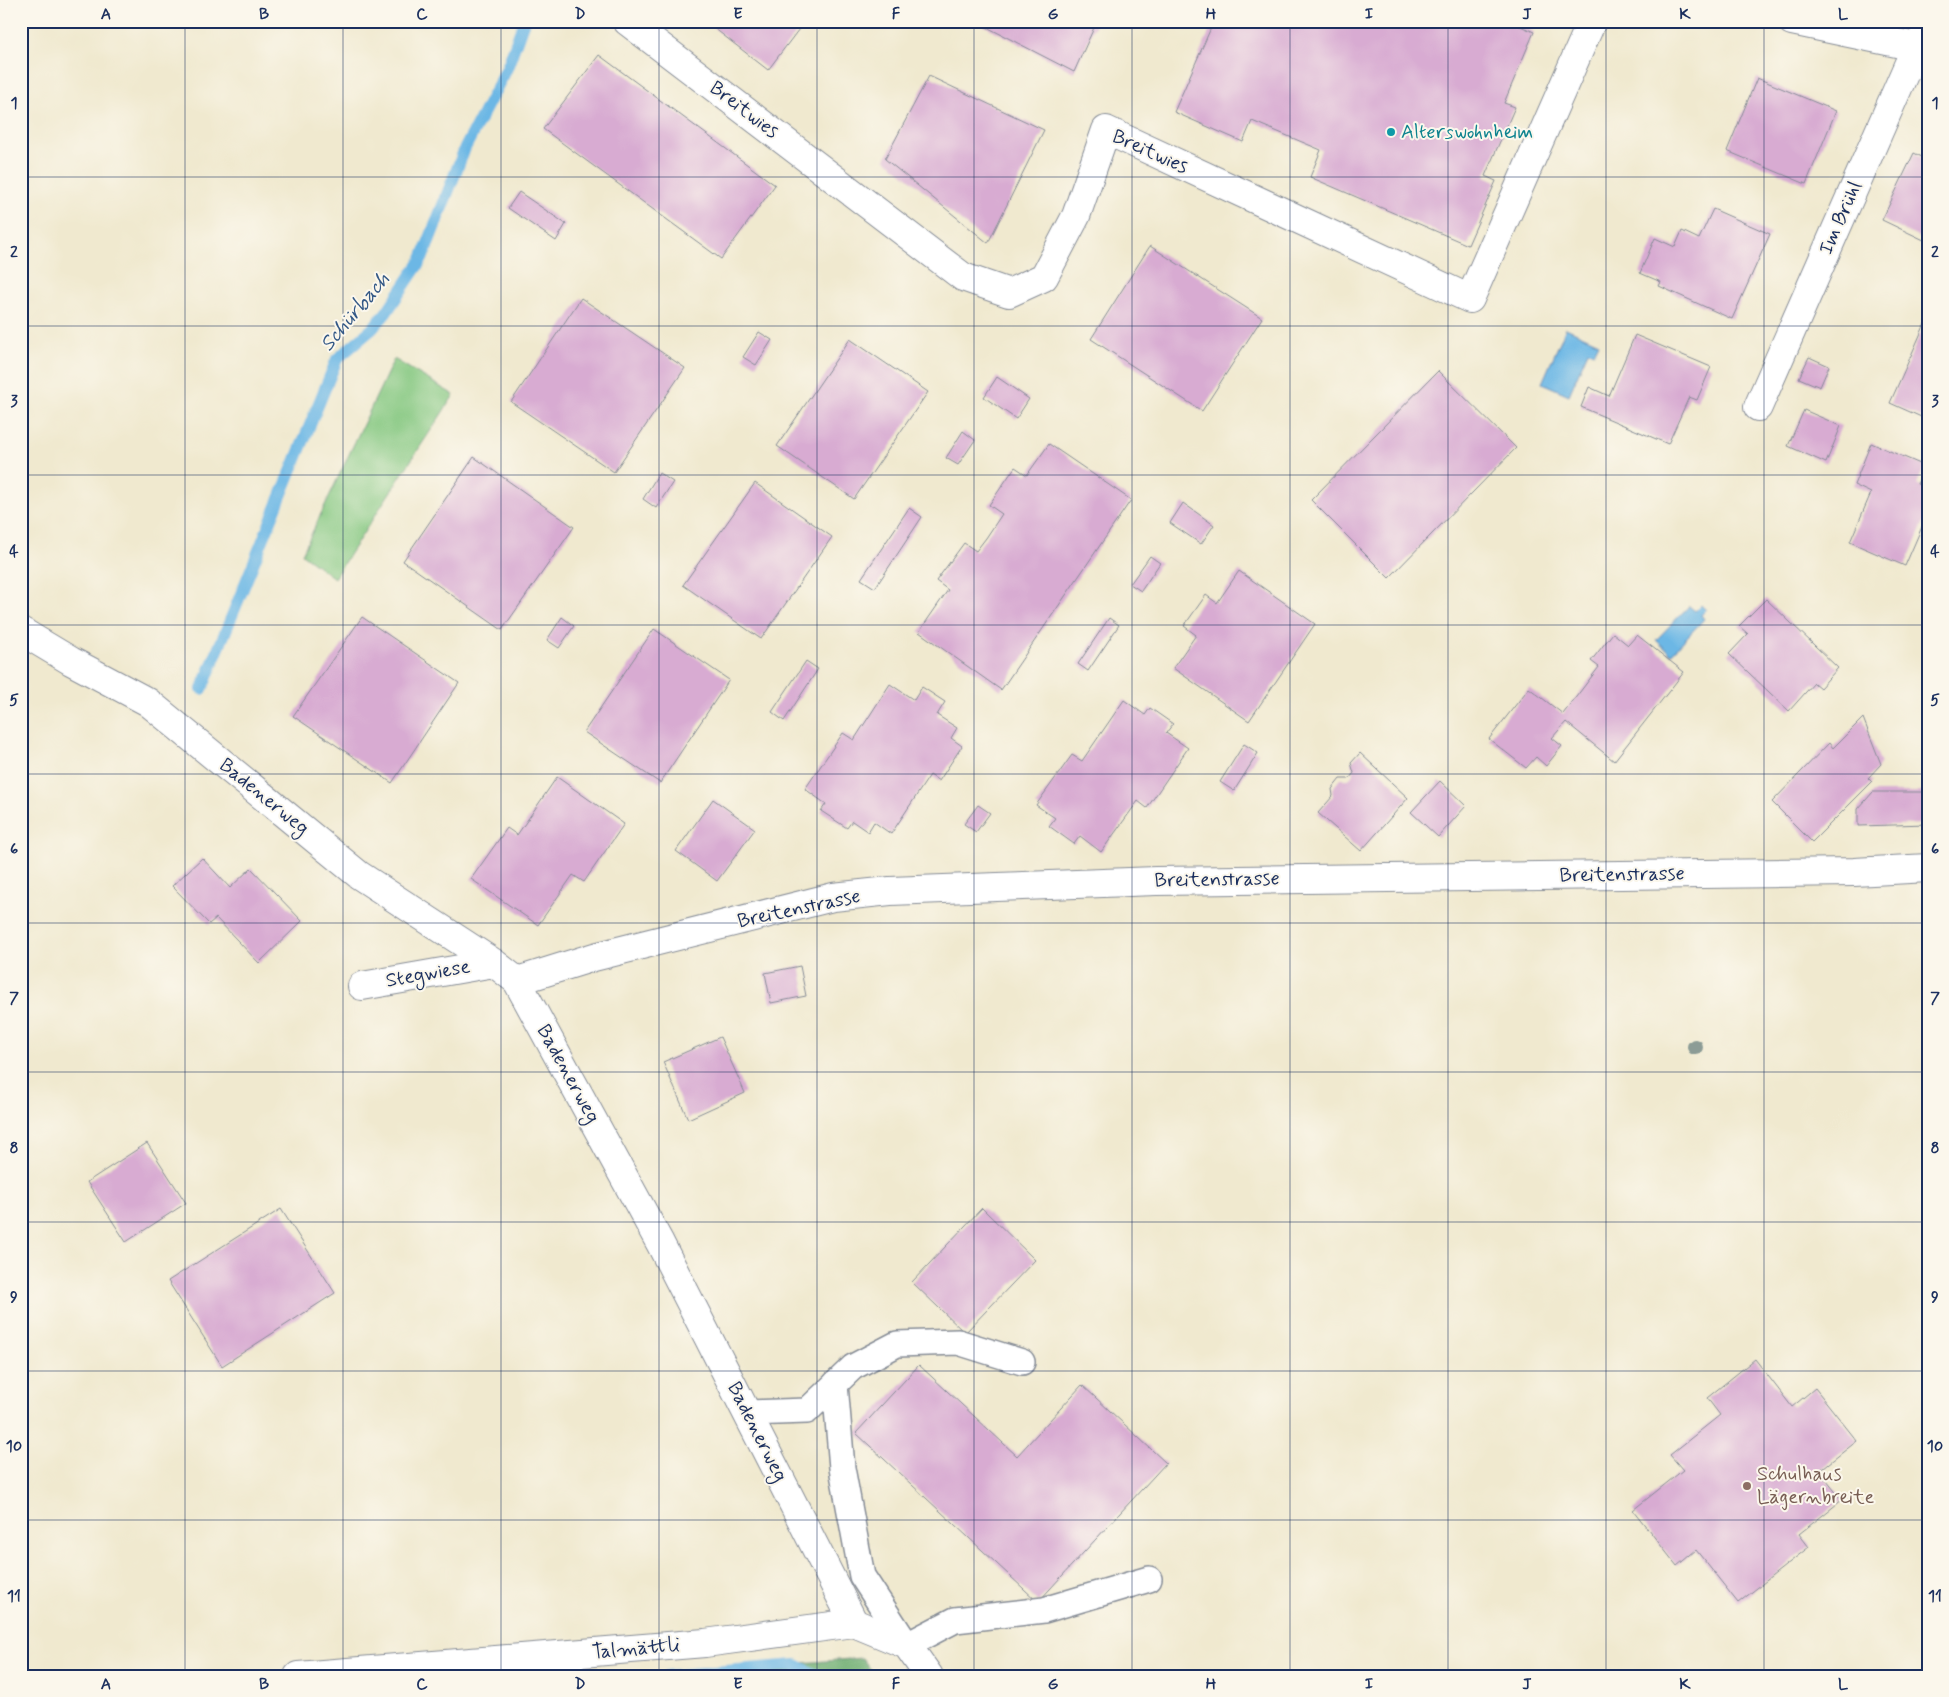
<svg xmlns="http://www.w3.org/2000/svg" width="1949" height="1697" font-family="Mynerve,sans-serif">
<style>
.green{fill:#84c780;stroke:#507b6f}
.forest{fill:#6bac6e;stroke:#436e66}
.water{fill:#6cb7e5;stroke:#4473a2}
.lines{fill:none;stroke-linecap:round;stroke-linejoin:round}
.stream{stroke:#6cb7e5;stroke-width:12}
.building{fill:#d8abd2}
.service-casing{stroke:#868c96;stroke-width:28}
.minor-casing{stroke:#868c96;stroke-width:30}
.service{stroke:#fff;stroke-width:25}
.minor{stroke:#fff;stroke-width:28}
.tree{fill:#8c9c96}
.grid{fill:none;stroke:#1b2f5e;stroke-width:1;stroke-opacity:0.55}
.culture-dot{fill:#0f9aa8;stroke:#fbf7ec;stroke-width:2}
.education-dot{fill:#8d6e63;stroke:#fbf7ec;stroke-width:2}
.labels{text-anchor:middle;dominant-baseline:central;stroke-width:4;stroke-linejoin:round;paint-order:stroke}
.street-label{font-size:20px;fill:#1b2f5e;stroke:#fbf7ec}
.culture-label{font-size:20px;fill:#0d838f;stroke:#fbf7ec;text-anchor:start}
.education-label{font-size:20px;fill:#785e54;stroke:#fbf7ec;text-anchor:start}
.water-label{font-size:21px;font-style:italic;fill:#335886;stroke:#fbf7ec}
.neatline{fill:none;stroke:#1b2f5e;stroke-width:2}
.grid-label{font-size:16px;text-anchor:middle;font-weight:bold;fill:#1b2f5e}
</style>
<rect width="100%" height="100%" fill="#fbf7ec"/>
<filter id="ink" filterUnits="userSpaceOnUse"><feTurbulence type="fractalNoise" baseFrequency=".02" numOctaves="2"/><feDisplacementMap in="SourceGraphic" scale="10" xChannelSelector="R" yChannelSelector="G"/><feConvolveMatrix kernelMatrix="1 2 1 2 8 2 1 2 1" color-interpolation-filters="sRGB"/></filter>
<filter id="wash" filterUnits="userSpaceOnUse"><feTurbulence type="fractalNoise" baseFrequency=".0096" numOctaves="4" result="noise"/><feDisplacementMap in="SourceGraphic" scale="20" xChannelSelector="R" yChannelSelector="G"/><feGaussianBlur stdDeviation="1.12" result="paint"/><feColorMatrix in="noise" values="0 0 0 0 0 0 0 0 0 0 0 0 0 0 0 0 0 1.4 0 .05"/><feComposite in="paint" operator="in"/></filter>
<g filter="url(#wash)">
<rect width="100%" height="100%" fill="#f0e9cf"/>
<path class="green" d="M 394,359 L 454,395 L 334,578 L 302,554 Z"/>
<path class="forest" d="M 862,1658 L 876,1676 L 642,1676 Z"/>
<path class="water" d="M 1566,328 L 1599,343 L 1594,353 L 1588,351 L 1569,395 L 1542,383 Z
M 1701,605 L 1706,610 L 1701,615 L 1704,619 L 1671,654 L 1656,640 L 1689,606 L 1695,611 Z"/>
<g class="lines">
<path class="stream" d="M 202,689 L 337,359 L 372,329 L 386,313 L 422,259 L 465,148 L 507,68 L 524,21
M 667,1676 L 796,1665 L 818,1676"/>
</g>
<g id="blocks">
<path class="building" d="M 705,21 L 805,21 L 768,70 Z
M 975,21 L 1097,21 L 1074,72 Z
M 1214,21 L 1509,21 L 1534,32 L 1504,103 L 1515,107 L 1485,176 L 1496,181 L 1468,245 L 1310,177 L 1321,150 L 1252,121 L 1243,142 L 1174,112 Z
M 599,55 L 775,185 L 721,259 L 543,129 Z
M 929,76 L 1044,130 L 988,243 L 885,159 Z
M 1757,78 L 1836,111 L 1806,184 L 1727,151 Z
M 1914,153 L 1928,160 L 1928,242 L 1882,220 Z
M 519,192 L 566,224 L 556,241 L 508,208 Z
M 1713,209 L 1770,234 L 1732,319 L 1659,286 L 1661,282 L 1640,273 L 1655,238 L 1675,247 L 1682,231 L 1699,239 Z
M 1150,246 L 1262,318 L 1202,411 L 1091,339 Z
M 581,298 L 685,368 L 614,472 L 511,402 Z
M 1928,317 L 1928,420 L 1890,403 Z
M 759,332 L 772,340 L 756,365 L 743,357 Z
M 1635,335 L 1711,367 L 1697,400 L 1689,397 L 1668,444 L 1581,407 L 1589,387 L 1609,396 Z
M 850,339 L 928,392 L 854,499 L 777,446 Z
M 1809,357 L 1829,366 L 1820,387 L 1799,378 Z
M 1438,371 L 1516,448 L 1389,578 L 1311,500 Z
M 997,377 L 1029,399 L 1016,419 L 984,397 Z
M 1804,410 L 1841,426 L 1826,463 L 1788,446 Z
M 963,431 L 975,440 L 958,465 L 946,458 Z
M 1871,443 L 1925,466 L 1917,484 L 1928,489 L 1928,513 L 1905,566 L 1850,542 L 1871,493 L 1854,485 Z
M 1049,444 L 1131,500 L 1001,690 L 919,632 L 948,590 L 936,581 L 964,543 L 976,551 L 986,538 L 1002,514 L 989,505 L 1015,467 L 1027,475 Z
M 474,457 L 574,527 L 502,630 L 403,561 Z
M 659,473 L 673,482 L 656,508 L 643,499 Z
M 755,483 L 832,537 L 761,639 L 683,585 Z
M 1183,503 L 1214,525 L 1201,544 L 1170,523 Z
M 909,508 L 922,517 L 875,588 L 861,579 Z
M 1150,556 L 1160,563 L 1141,591 L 1130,584 Z
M 1239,571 L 1315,624 L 1249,721 L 1173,668 L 1196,635 L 1184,626 L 1206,595 L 1217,603 Z
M 1766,599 L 1838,668 L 1820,688 L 1814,683 L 1789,711 L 1729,654 L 1748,634 L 1739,626 Z
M 362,617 L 459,683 L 392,783 L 293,716 Z
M 562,617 L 574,626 L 559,648 L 547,640 Z
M 1109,618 L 1119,625 L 1088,671 L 1078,664 Z
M 654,629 L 729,680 L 660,783 L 584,732 Z
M 1613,633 L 1628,645 L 1637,635 L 1684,672 L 1614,761 L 1566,722 L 1552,738 L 1562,746 L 1546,766 L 1536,757 L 1526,768 L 1489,739 L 1529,688 L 1563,714 L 1599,667 L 1591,661 Z
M 806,661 L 818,669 L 784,721 L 772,712 Z
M 890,684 L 914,700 L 922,687 L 945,702 L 937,715 L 957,728 L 951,738 L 962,746 L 939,781 L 930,775 L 891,834 L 874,822 L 868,832 L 852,821 L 847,828 L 821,811 L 826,804 L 805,789 L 843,733 L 854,740 Z
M 1124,700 L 1145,715 L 1150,708 L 1173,724 L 1166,733 L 1188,748 L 1147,808 L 1138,801 L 1101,852 L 1080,836 L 1074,844 L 1049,826 L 1055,818 L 1036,805 L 1072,755 L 1082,761 Z
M 1863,718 L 1881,764 L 1868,778 L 1872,782 L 1812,842 L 1772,802 L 1829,743 L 1833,748 Z
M 1244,744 L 1258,753 L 1234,791 L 1220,782 Z
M 1360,753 L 1408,798 L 1361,851 L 1318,813 L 1333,796 L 1332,789 L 1340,779 L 1349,779 L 1354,773 L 1351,763 Z
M 557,777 L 624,824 L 584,882 L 573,875 L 538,925 L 471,879 L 507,828 L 517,835 Z
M 1440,781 L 1466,806 L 1438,837 L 1411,812 Z
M 1873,792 L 1928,792 L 1928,824 L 1858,826 L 1858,809 Z
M 713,799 L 755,829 L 717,881 L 676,851 Z
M 978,805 L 990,813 L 976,832 L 964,824 Z
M 202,858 L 230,888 L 251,868 L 302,921 L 259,963 L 216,918 L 209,924 L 172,886 Z
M 800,966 L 806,996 L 771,1003 L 765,973 Z
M 720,1037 L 745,1093 L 688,1119 L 663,1062 Z
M 147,1143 L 186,1203 L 126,1242 L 87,1182 Z
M 982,1208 L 1035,1260 L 965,1333 L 912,1282 Z
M 281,1209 L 335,1293 L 222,1366 L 168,1281 Z
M 1755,1359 L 1792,1407 L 1815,1388 L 1857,1441 L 1819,1471 L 1842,1500 L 1799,1534 L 1809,1547 L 1738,1603 L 1696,1550 L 1677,1566 L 1633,1510 L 1683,1470 L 1670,1455 L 1720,1415 L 1707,1398 Z
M 919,1365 L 1017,1456 L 1082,1385 L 1166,1463 L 1038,1602 L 856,1433 Z"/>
</g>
</g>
<g filter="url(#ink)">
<use href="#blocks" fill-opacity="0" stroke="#868c96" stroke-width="1"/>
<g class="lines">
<g class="service-casing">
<path id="service" d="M 835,1384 L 842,1468 L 862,1576 L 907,1645 L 955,1620 L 1044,1610 L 1149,1579
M 747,1413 L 807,1411 L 853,1367 L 897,1344 L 958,1342 L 1022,1362"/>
</g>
<g class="minor-casing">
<path id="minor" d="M 627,21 L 963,277 L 1009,293 L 1044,277 L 1076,216 L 1106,130 L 1470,299 L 1592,21
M 1792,21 L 1916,47
M 1758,407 L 1916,47 L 1928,31
M 21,631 L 71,661 L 148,702 L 359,875 L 494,963 L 517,981 L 660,1243 L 854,1623 L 907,1645 L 929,1676
M 517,981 L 594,957 L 833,897 L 890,891 L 1156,881 L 1854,872 L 1928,868
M 362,986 L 494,963
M 298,1676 L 705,1643 L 854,1623"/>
</g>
<use href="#service" class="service"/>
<use href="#minor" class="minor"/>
</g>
<circle class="tree" cx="1695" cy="1047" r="8"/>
</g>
<path class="grid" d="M 185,21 L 185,1676M 343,21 L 343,1676M 501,21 L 501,1676M 659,21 L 659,1676M 817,21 L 817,1676M 974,21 L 974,1676M 1132,21 L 1132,1676M 1290,21 L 1290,1676M 1448,21 L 1448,1676M 1606,21 L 1606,1676M 1764,21 L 1764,1676M 21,177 L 1928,177M 21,326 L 1928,326M 21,475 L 1928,475M 21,625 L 1928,625M 21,774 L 1928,774M 21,923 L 1928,923M 21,1072 L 1928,1072M 21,1222 L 1928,1222M 21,1371 L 1928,1371M 21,1520 L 1928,1520"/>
<circle class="culture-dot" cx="1391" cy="132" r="5"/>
<circle class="education-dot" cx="1747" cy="1486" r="5"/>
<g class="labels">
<g class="street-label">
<text transform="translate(744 110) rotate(37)">Breitwies</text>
<text transform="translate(1150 152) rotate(24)">Breitwies</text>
<text transform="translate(1841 218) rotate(-66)">Im Brühl</text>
<text transform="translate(264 797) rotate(39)">Badenerweg</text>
<text transform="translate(1622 875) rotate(-1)">Breitenstrasse</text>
<text transform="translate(1217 880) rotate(-1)">Breitenstrasse</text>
<text transform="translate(799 909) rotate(-12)">Breitenstrasse</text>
<text transform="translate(428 974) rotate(-10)">Stegwiese</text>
<text transform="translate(568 1074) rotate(61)">Badenerweg</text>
<text transform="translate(757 1432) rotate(63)">Badenerweg</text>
<text transform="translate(636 1649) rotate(-5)">Talmättli</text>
</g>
<g class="culture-label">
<text x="1401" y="132">Alterswohnheim</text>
</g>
<g class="education-label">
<text x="1757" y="1474">Schulhaus<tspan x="1757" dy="23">Lägernbreite</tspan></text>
</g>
<g class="water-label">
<text transform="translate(355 312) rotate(-50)">Schürbach</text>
</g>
</g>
<rect width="1949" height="1697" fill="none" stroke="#fbf7ec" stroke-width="55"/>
<rect x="28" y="28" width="1894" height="1642" class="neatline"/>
<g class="grid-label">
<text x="106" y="19">A</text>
<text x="264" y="19">B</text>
<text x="422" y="19">C</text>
<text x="580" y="19">D</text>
<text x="738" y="19">E</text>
<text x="896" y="19">F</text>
<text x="1053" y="19">G</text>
<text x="1211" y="19">H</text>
<text x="1369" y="19">I</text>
<text x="1527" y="19">J</text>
<text x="1685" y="19">K</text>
<text x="1843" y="19">L</text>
<text x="14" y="108">1</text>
<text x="1935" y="108">1</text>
<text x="14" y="257">2</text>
<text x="1935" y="257">2</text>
<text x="14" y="406">3</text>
<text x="1935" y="406">3</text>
<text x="14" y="556">4</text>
<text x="1935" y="556">4</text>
<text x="14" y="705">5</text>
<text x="1935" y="705">5</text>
<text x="14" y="854">6</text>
<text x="1935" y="854">6</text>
<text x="14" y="1003">7</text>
<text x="1935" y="1003">7</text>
<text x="14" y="1153">8</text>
<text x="1935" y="1153">8</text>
<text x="14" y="1302">9</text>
<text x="1935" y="1302">9</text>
<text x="14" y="1451">10</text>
<text x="1935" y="1451">10</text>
<text x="14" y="1601">11</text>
<text x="1935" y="1601">11</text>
<text x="106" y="1689">A</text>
<text x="264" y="1689">B</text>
<text x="422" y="1689">C</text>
<text x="580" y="1689">D</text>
<text x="738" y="1689">E</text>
<text x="896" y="1689">F</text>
<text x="1053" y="1689">G</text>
<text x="1211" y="1689">H</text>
<text x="1369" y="1689">I</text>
<text x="1527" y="1689">J</text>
<text x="1685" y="1689">K</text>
<text x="1843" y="1689">L</text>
</g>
</svg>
